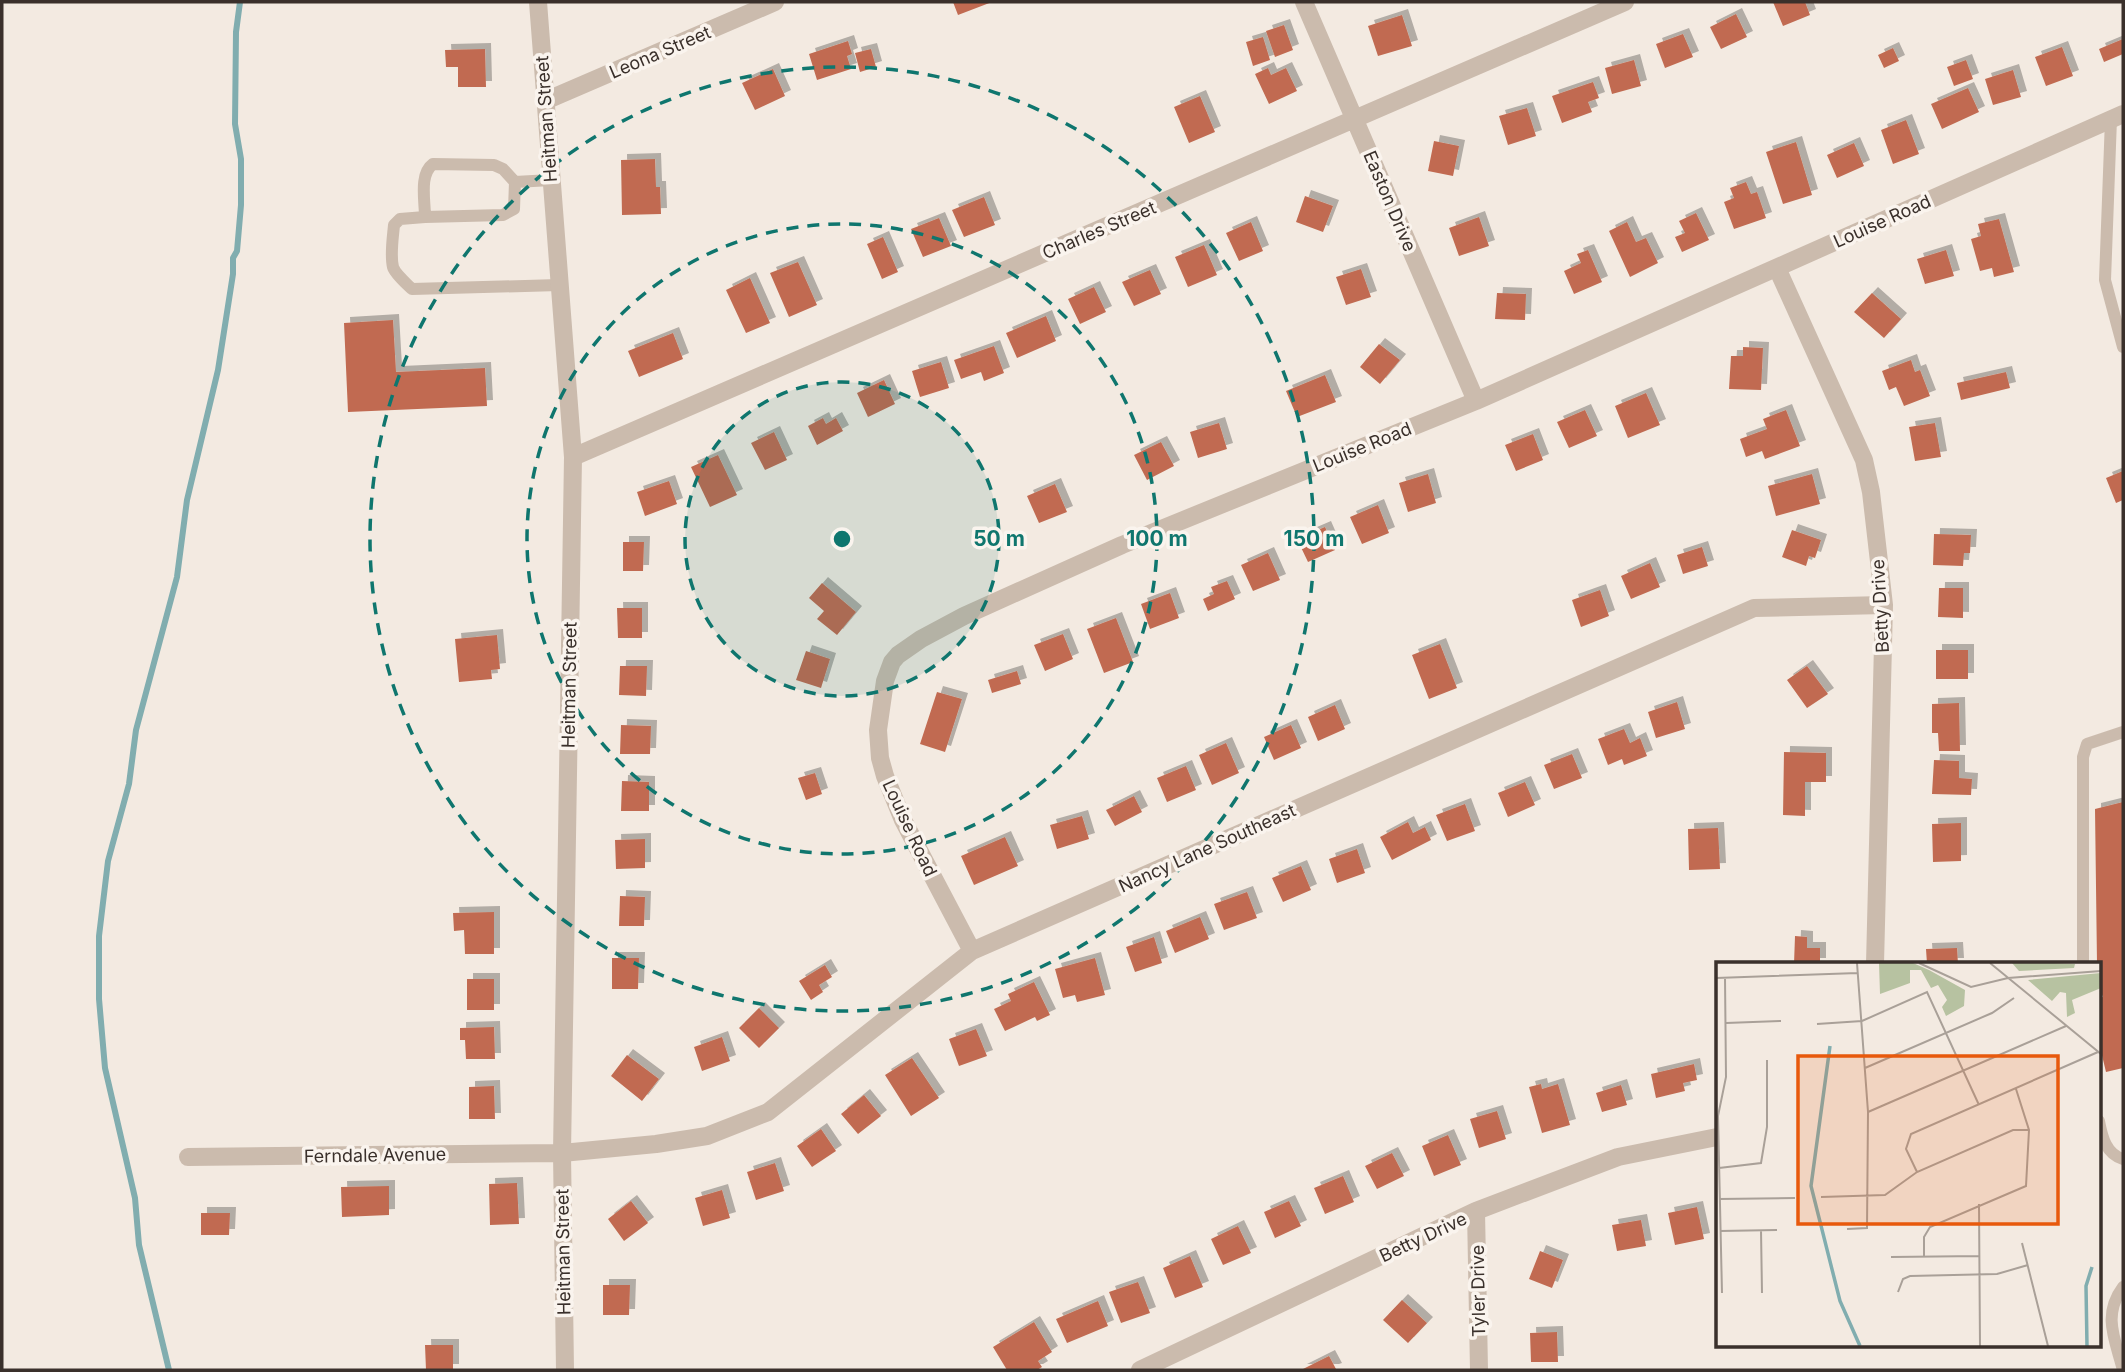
<svg xmlns="http://www.w3.org/2000/svg" width="2125" height="1372" font-family="Inter,sans-serif">
<style>
.lines{fill:none;stroke-linecap:round;stroke-linejoin:round}
.stream{stroke:#81adaf;stroke-width:6}
.building{fill:#c16b51;filter:url(#shadow)}
.service{stroke:#cbbbad;stroke-width:12}
.minor{stroke:#cbbbad;stroke-width:18}
.ring{fill:none;stroke:#0f766e;stroke-width:3.5;stroke-dasharray:12 9}
.labels{text-anchor:middle;dominant-baseline:central;stroke-width:7;stroke-linejoin:round;paint-order:stroke}
.street-label{font-size:18px;fill:#3a302b;stroke:#faf4ee}
.inset-river{fill:none;stroke:#81adaf;stroke-width:3.5}
.inset-road{fill:none;stroke:#a9a098;stroke-width:2}
.view{fill:#e8590c;fill-opacity:0.15;stroke:#e8590c;stroke-width:3.5}
.inset-edge{fill:none;stroke:#3a302b;stroke-width:3.5}
.centre{fill:#0f766e;stroke:#faf4ee;stroke-width:3.5}
.ring-label{font-size:21px;text-anchor:middle;font-weight:bold;fill:#0f766e;stroke:#faf4ee;stroke-width:7;stroke-linejoin:round;paint-order:stroke}
</style>
<defs>
<filter id="shadow"><feDropShadow dx="6" dy="-6" stdDeviation="0" flood-color="#0004"/></filter>
</defs>
<rect width="100%" height="100%" fill="#f3eae1"/>
<g class="lines">
<path class="stream" d="M 169,1370 L 139,1245 L 135,1198 L 105,1068 L 99,999 L 99,936 L 108,861 L 129,784 L 136,730 L 177,577 L 187,500 L 218,370 L 233,274 L 233,258 L 237,251 L 241,205 L 241,159 L 235,124 L 236,32 L 240,2"/>
</g>
<path class="building" d="M 953,2 L 992,2 L 958,15 Z
M 1773,2 L 1805,2 L 1810,15 L 1783,26 Z
M 1736,14 L 1747,37 L 1721,49 L 1710,27 Z
M 1402,15 L 1412,46 L 1378,56 L 1368,26 Z
M 1284,25 L 1293,50 L 1275,57 L 1266,31 Z
M 1683,34 L 1693,57 L 1665,68 L 1656,44 Z
M 1263,37 L 1270,60 L 1253,66 L 1246,42 Z
M 2123,39 L 2123,54 L 2104,62 L 2099,49 Z
M 848,41 L 852,54 L 847,56 L 851,69 L 817,80 L 809,54 Z
M 2062,47 L 2073,76 L 2046,86 L 2035,57 Z
M 1893,48 L 1899,61 L 1884,68 L 1878,55 Z
M 485,49 L 486,87 L 458,87 L 458,67 L 446,67 L 445,50 Z
M 871,49 L 876,67 L 860,72 L 855,53 Z
M 1634,60 L 1641,86 L 1612,94 L 1605,68 Z
M 1966,60 L 1973,79 L 1954,86 L 1947,67 Z
M 1268,68 L 1271,75 L 1286,68 L 1297,91 L 1269,104 L 1255,74 Z
M 773,69 L 785,96 L 755,110 L 742,83 Z
M 2013,70 L 2021,97 L 1993,105 L 1985,79 Z
M 1593,82 L 1599,98 L 1588,102 L 1592,112 L 1562,123 L 1552,96 Z
M 1968,88 L 1979,112 L 1942,129 L 1931,104 Z
M 1200,96 L 1215,132 L 1189,143 L 1174,107 Z
M 1527,108 L 1536,136 L 1508,145 L 1499,116 Z
M 1906,120 L 1919,154 L 1893,164 L 1881,130 Z
M 1434,141 L 1459,146 L 1453,176 L 1428,171 Z
M 1796,142 L 1812,195 L 1783,204 L 1766,152 Z
M 1854,143 L 1864,166 L 1837,178 L 1827,155 Z
M 655,159 L 656,187 L 660,187 L 661,214 L 622,215 L 621,160 Z
M 1746,182 L 1751,194 L 1757,192 L 1766,218 L 1734,229 L 1724,202 L 1734,198 L 1730,188 Z
M 1305,196 L 1333,206 L 1323,232 L 1296,222 Z
M 984,197 L 995,225 L 964,237 L 952,210 Z
M 1696,213 L 1709,240 L 1682,252 L 1675,237 L 1685,233 L 1679,221 Z
M 1479,217 L 1489,246 L 1459,256 L 1449,228 Z
M 939,218 L 951,246 L 923,257 L 911,229 Z
M 1999,219 L 2014,272 L 1994,277 L 1992,268 L 1980,271 L 1971,239 L 1981,236 L 1978,224 Z
M 1251,222 L 1263,251 L 1239,261 L 1226,233 Z
M 1627,222 L 1636,242 L 1646,238 L 1658,263 L 1630,277 L 1609,231 Z
M 883,237 L 898,272 L 882,279 L 867,244 Z
M 1204,245 L 1217,275 L 1188,287 L 1175,257 Z
M 1588,250 L 1602,282 L 1574,294 L 1564,271 L 1581,263 L 1577,254 Z
M 1946,250 L 1954,276 L 1925,284 L 1917,259 Z
M 798,262 L 817,305 L 789,317 L 770,273 Z
M 1361,269 L 1371,297 L 1346,305 L 1336,277 Z
M 1150,270 L 1161,294 L 1134,306 L 1122,282 Z
M 750,278 L 770,323 L 746,333 L 726,290 Z
M 1094,287 L 1106,312 L 1080,324 L 1068,299 Z
M 1497,293 L 1526,294 L 1525,320 L 1495,319 Z
M 1872,293 L 1901,319 L 1884,338 L 1854,312 Z
M 1046,316 L 1056,341 L 1017,358 L 1006,333 Z
M 393,320 L 396,372 L 485,368 L 487,406 L 348,412 L 344,323 Z
M 673,333 L 683,359 L 639,377 L 628,351 Z
M 1379,344 L 1400,360 L 1380,384 L 1360,367 Z
M 994,346 L 1004,373 L 984,381 L 981,372 L 961,379 L 954,360 Z
M 1743,347 L 1763,348 L 1761,390 L 1729,389 L 1731,356 L 1743,356 Z
M 1911,360 L 1915,372 L 1920,370 L 1930,396 L 1904,406 L 1896,387 L 1889,390 L 1882,371 Z
M 941,362 L 949,388 L 920,397 L 912,371 Z
M 2006,372 L 2010,388 L 1961,400 L 1957,383 Z
M 1325,375 L 1336,402 L 1297,417 L 1286,391 Z
M 884,380 L 895,404 L 868,417 L 857,393 Z
M 1646,393 L 1660,425 L 1628,438 L 1615,406 Z
M 1585,410 L 1597,436 L 1569,448 L 1557,422 Z
M 1786,410 L 1800,446 L 1765,459 L 1762,451 L 1746,457 L 1740,439 L 1767,429 L 1763,419 Z
M 823,418 L 826,424 L 836,418 L 843,431 L 817,445 L 808,426 Z
M 1219,423 L 1227,449 L 1198,458 L 1190,432 Z
M 1935,423 L 1941,457 L 1915,461 L 1909,427 Z
M 774,432 L 787,460 L 765,470 L 751,443 Z
M 1533,434 L 1543,460 L 1516,471 L 1505,445 Z
M 1161,442 L 1174,466 L 1147,480 L 1134,455 Z
M 718,455 L 737,495 L 710,507 L 691,467 Z
M 2123,471 L 2123,500 L 2116,503 L 2106,478 Z
M 1428,474 L 1436,503 L 1408,512 L 1399,483 Z
M 1812,474 L 1820,504 L 1776,516 L 1768,486 Z
M 669,481 L 677,504 L 645,516 L 637,492 Z
M 1055,484 L 1067,512 L 1039,523 L 1027,496 Z
M 1378,505 L 1389,533 L 1362,544 L 1350,517 Z
M 1325,527 L 1335,550 L 1308,562 L 1297,539 Z
M 1792,530 L 1821,540 L 1815,558 L 1809,556 L 1806,566 L 1782,557 Z
M 1934,534 L 1971,535 L 1970,553 L 1964,553 L 1963,566 L 1933,565 Z
M 623,542 L 644,542 L 643,571 L 623,571 Z
M 1702,547 L 1708,566 L 1683,574 L 1677,555 Z
M 1268,553 L 1280,580 L 1253,591 L 1241,565 Z
M 1650,563 L 1660,587 L 1631,599 L 1621,576 Z
M 1227,581 L 1235,599 L 1208,611 L 1203,599 L 1214,594 L 1211,587 Z
M 822,583 L 856,612 L 837,635 L 817,619 L 824,611 L 809,598 Z
M 1939,588 L 1963,588 L 1963,618 L 1938,617 Z
M 1600,590 L 1609,616 L 1581,627 L 1572,600 Z
M 1170,593 L 1179,618 L 1150,629 L 1141,604 Z
M 617,608 L 642,608 L 642,638 L 618,638 Z
M 1116,618 L 1133,662 L 1104,673 L 1087,629 Z
M 1063,634 L 1073,659 L 1045,671 L 1034,645 Z
M 497,635 L 500,669 L 491,670 L 492,679 L 459,682 L 455,639 Z
M 1440,644 L 1457,688 L 1429,699 L 1412,655 Z
M 1936,650 L 1968,650 L 1968,679 L 1936,679 Z
M 806,651 L 830,659 L 821,688 L 796,680 Z
M 620,666 L 647,666 L 646,696 L 619,695 Z
M 1807,666 L 1828,694 L 1807,708 L 1787,680 Z
M 1017,671 L 1021,684 L 992,693 L 988,680 Z
M 937,692 L 962,699 L 945,752 L 920,744 Z
M 1677,702 L 1685,729 L 1656,738 L 1648,712 Z
M 1959,703 L 1960,751 L 1939,751 L 1938,733 L 1932,733 L 1932,704 Z
M 1335,705 L 1345,729 L 1318,741 L 1308,717 Z
M 621,725 L 651,726 L 650,754 L 620,754 Z
M 1291,725 L 1301,748 L 1274,760 L 1264,737 Z
M 1624,729 L 1630,743 L 1640,738 L 1647,756 L 1624,765 L 1622,759 L 1608,765 L 1598,739 Z
M 1226,743 L 1239,773 L 1212,785 L 1199,755 Z
M 1784,752 L 1826,753 L 1826,782 L 1805,782 L 1805,816 L 1783,815 Z
M 1572,754 L 1582,778 L 1554,789 L 1544,765 Z
M 1934,760 L 1959,761 L 1959,778 L 1972,779 L 1971,795 L 1932,794 Z
M 1186,766 L 1196,790 L 1167,802 L 1157,778 Z
M 815,773 L 822,794 L 806,800 L 798,778 Z
M 622,781 L 649,782 L 649,811 L 621,811 Z
M 1525,782 L 1535,805 L 1508,817 L 1498,793 Z
M 1134,796 L 1142,812 L 1115,826 L 1106,810 Z
M 2123,802 L 2123,1068 L 2106,1072 L 2099,1043 L 2099,998 L 2103,997 L 2099,987 L 2099,964 L 2097,964 L 2095,809 Z
M 1465,804 L 1475,831 L 1447,841 L 1436,815 Z
M 1082,816 L 1089,839 L 1057,849 L 1050,825 Z
M 1408,822 L 1413,833 L 1425,827 L 1431,840 L 1392,860 L 1380,837 Z
M 1961,823 L 1961,861 L 1933,862 L 1932,824 Z
M 1718,828 L 1720,869 L 1689,870 L 1688,829 Z
M 1005,837 L 1018,866 L 974,885 L 961,856 Z
M 645,839 L 645,868 L 616,869 L 615,840 Z
M 1357,849 L 1365,873 L 1337,883 L 1329,859 Z
M 1301,866 L 1311,890 L 1283,902 L 1272,878 Z
M 1247,892 L 1257,918 L 1224,930 L 1214,904 Z
M 620,896 L 645,897 L 644,926 L 619,926 Z
M 494,912 L 494,954 L 465,954 L 464,930 L 454,931 L 453,913 Z
M 1200,917 L 1209,939 L 1175,953 L 1166,931 Z
M 1795,936 L 1807,937 L 1807,948 L 1820,948 L 1820,964 L 1794,964 Z
M 1154,937 L 1162,963 L 1135,972 L 1126,947 Z
M 1957,948 L 1958,964 L 1927,964 L 1926,949 Z
M 612,958 L 639,958 L 638,989 L 612,989 Z
M 1095,958 L 1105,995 L 1077,1002 L 1075,995 L 1063,998 L 1055,969 Z
M 825,965 L 832,977 L 819,985 L 823,992 L 811,1000 L 799,981 Z
M 467,979 L 494,979 L 494,1010 L 467,1010 Z
M 1034,982 L 1050,1015 L 1037,1021 L 1035,1017 L 1005,1031 L 994,1009 L 1011,1001 L 1008,994 Z
M 759,1008 L 779,1028 L 759,1048 L 739,1028 Z
M 494,1027 L 495,1059 L 466,1059 L 465,1040 L 460,1040 L 460,1028 Z
M 976,1029 L 987,1056 L 959,1066 L 949,1039 Z
M 722,1037 L 730,1061 L 702,1071 L 694,1047 Z
M 627,1055 L 659,1079 L 642,1101 L 611,1076 Z
M 912,1058 L 939,1098 L 911,1116 L 885,1075 Z
M 1694,1064 L 1697,1080 L 1683,1083 L 1685,1091 L 1656,1098 L 1651,1074 Z
M 1541,1084 L 1542,1089 L 1558,1084 L 1570,1125 L 1542,1133 L 1529,1087 Z
M 1621,1085 L 1627,1105 L 1602,1112 L 1596,1093 Z
M 494,1086 L 495,1119 L 469,1119 L 469,1087 Z
M 864,1095 L 881,1116 L 858,1134 L 841,1114 Z
M 1497,1111 L 1506,1139 L 1479,1148 L 1470,1119 Z
M 821,1129 L 836,1151 L 812,1167 L 797,1146 Z
M 1448,1135 L 1461,1165 L 1434,1176 L 1422,1146 Z
M 1392,1153 L 1404,1176 L 1377,1189 L 1365,1166 Z
M 775,1163 L 784,1191 L 756,1200 L 747,1172 Z
M 1343,1176 L 1354,1202 L 1325,1214 L 1314,1188 Z
M 517,1183 L 519,1224 L 490,1225 L 489,1184 Z
M 389,1186 L 389,1215 L 342,1217 L 341,1187 Z
M 722,1190 L 730,1218 L 703,1226 L 695,1198 Z
M 631,1201 L 648,1223 L 624,1241 L 608,1219 Z
M 1289,1201 L 1301,1226 L 1275,1238 L 1264,1212 Z
M 1697,1207 L 1704,1239 L 1675,1245 L 1668,1213 Z
M 201,1213 L 230,1213 L 229,1235 L 201,1235 Z
M 1641,1220 L 1646,1246 L 1617,1251 L 1612,1225 Z
M 1238,1226 L 1251,1253 L 1223,1265 L 1211,1239 Z
M 1540,1251 L 1563,1260 L 1552,1288 L 1529,1279 Z
M 1190,1256 L 1203,1287 L 1175,1298 L 1163,1268 Z
M 1138,1282 L 1150,1313 L 1121,1323 L 1109,1292 Z
M 603,1285 L 630,1285 L 629,1315 L 603,1315 Z
M 1402,1300 L 1427,1323 L 1408,1343 L 1383,1320 Z
M 1098,1301 L 1108,1326 L 1067,1343 L 1056,1319 Z
M 1034,1322 L 1052,1352 L 1038,1361 L 1042,1367 L 1037,1370 L 1007,1370 L 993,1347 Z
M 1557,1332 L 1558,1362 L 1531,1362 L 1530,1333 Z
M 425,1345 L 453,1345 L 453,1370 L 426,1370 Z
M 1329,1356 L 1336,1369 L 1333,1370 L 1301,1370 Z"/>
<g class="lines">
<path class="service" d="M 2111,119 L 2105,280 L 2123,347
M 551,180 L 515,182 L 503,169 L 494,165 L 433,164 C 419,174 425,201 425,217 L 400,219 L 394,225 C 393,237 390,255 393,267 C 395,274 407,284 412,289 L 559,285
M 425,217 L 503,215 L 514,209 L 515,182
M 2083,964 L 2083,757 L 2087,744 L 2123,732
M 2099,1121 C 2102,1137 2106,1154 2123,1159
M 2123,1370 C 2115,1339 2102,1315 2123,1287"/>
<path class="minor" d="M 538,2 L 573,457 L 562,1153 L 565,1370
M 1304,2 L 1476,401
M 545,101 L 775,2
M 1777,268 L 1864,460 L 1871,492 L 1884,605 L 1875,964
M 573,457 L 1625,2
M 972,951 L 903,820 L 885,776 L 880,758 L 878,730 L 885,681 L 892,662 L 898,655 L 921,639 L 964,616 L 1122,545 L 1476,401 L 2123,114
M 188,1157 L 562,1153 L 656,1144 L 707,1136 L 768,1112 L 972,951 L 1754,608 L 1884,605
M 1476,1211 L 1479,1370
M 1140,1370 L 1476,1211 L 1618,1157 L 1717,1137"/>
</g>
<circle cx="842" cy="539" r="157" fill="#0f766e" fill-opacity=".12"/>
<g class="ring">
<circle cx="842" cy="539" r="157"/>
<circle cx="842" cy="539" r="315"/>
<circle cx="842" cy="539" r="472"/>
</g>
<g class="labels">
<g class="street-label">
<text transform="translate(660 52) rotate(-23)">Leona Street</text>
<text transform="translate(546 119) rotate(-94)">Heitman Street</text>
<text transform="translate(1390 201) rotate(67)">Easton Drive</text>
<text transform="translate(1882 221) rotate(-24)">Louise Road</text>
<text transform="translate(1099 230) rotate(-23)">Charles Street</text>
<text transform="translate(1362 447) rotate(-22)">Louise Road</text>
<text transform="translate(1880 606) rotate(-93)">Betty Drive</text>
<text transform="translate(569 685) rotate(-89)">Heitman Street</text>
<text transform="translate(910 828) rotate(65)">Louise Road</text>
<text transform="translate(1207 848) rotate(-24)">Nancy Lane Southeast</text>
<text transform="translate(375 1155) rotate(-1)">Ferndale Avenue</text>
<text transform="translate(1423 1237) rotate(-25)">Betty Drive</text>
<text transform="translate(563 1252) rotate(-91)">Heitman Street</text>
<text transform="translate(1478 1291) rotate(-91)">Tyler Drive</text>
</g>
</g>
<g transform="translate(1716 962)">
<rect width="385" height="385" fill="#f3eae1"/>
<path d="M 163,1 L 197,1 L 213,8 L 249,28 L 248,44 L 230,54 L 226,45 L 231,38 L 222,23 L 215,26 L 205,8 L 194,8 L 194,21 L 164,32 ZM 296,1 L 338,1 L 359,2 L 358,6 L 303,9 ZM 385,11 L 385,26 L 356,38 L 359,51 L 351,55 L 350,31 L 344,30 L 336,39 L 312,18 Z" fill="#b7c2a1"/>
<path class="inset-river" d="M 114,84 L 95,224 L 124,339 L 144,384M 371,384 L 370,324 L 376,305"/>
<path class="inset-road" d="M 203,1 L 255,25 L 292,16M 274,1 L 385,92M 0,16 L 142,11M 292,16 L 385,9M 10,61 L 65,59M 101,62 L 146,59 L 211,30 L 263,143M 149,106 L 276,51 L 298,36M 152,150 L 350,64M 3,206 L 45,201 L 51,165 L 51,98M 201,210 L 190,187 L 195,172 L 382,90M 105,235 L 169,233 L 201,210 L 297,168 L 313,168M 3,237 L 79,236M 263,242 L 264,384M 131,267 L 151,266 L 152,150 L 141,1M 45,268 L 46,331M 4,269 L 61,268M 306,281 L 332,384M 175,295 L 264,294M 208,295 L 208,275 L 214,265 L 310,224 L 313,168 L 300,127M 182,330 L 187,317 L 194,314 L 281,312 L 312,303M 6,331 L 2,154 L 10,115 L 9,16"/>
<path class="view" d="M 82,94 L 342,94 L 342,262 L 82,262 Z"/>
<rect width="385" height="385" class="inset-edge"/>
</g>
<circle cx="842" cy="539" r="10" class="centre"/>
<g class="ring-label">
<text x="999" y="546">50 m</text>
<text x="1157" y="546">100 m</text>
<text x="1314" y="546">150 m</text>
</g>
<rect width="2125" height="1372" fill="none" stroke="#3a302b" stroke-width="7"/>
</svg>
